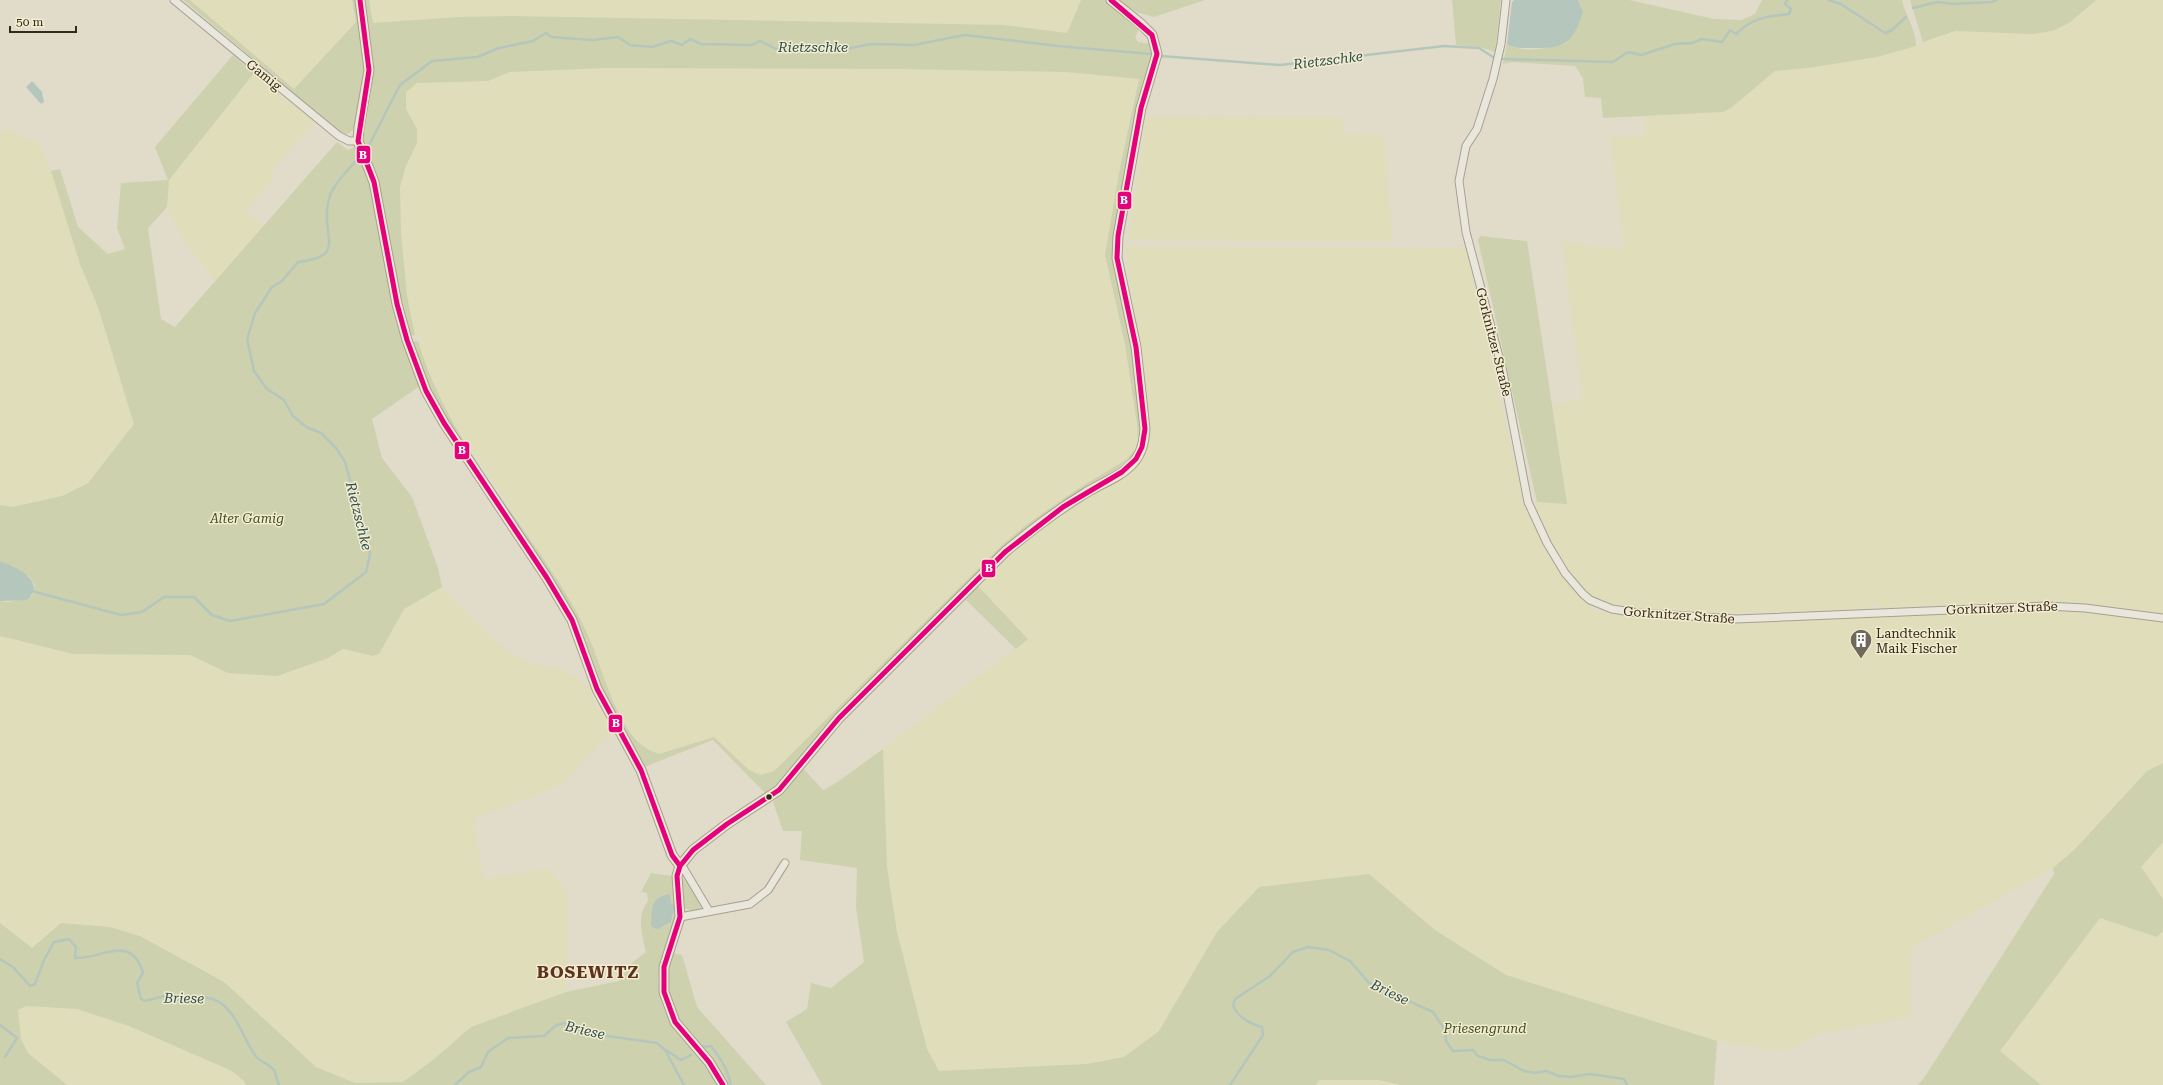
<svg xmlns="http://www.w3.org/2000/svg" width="2163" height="1085" font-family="'Roboto Serif',serif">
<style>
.farmland{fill:#e0ddbb}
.green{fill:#cdd1ad;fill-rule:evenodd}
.water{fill:#b5c6bd}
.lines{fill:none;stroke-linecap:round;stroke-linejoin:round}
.stream{stroke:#b5c6bd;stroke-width:2.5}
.minor-casing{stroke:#a6a093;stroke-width:9}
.tertiary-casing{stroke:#a6a093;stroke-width:11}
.minor{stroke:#e9e6db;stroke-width:7}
.tertiary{stroke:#e9e6db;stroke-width:9}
.bus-1-casing{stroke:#f3eccf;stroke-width:8}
.bus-1{stroke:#e5007d;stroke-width:5}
.bus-dot{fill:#332a1d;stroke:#f3eccf;stroke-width:1.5}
.labels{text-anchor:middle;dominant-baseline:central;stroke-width:3;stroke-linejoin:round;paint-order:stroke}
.street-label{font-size:13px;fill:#332a1d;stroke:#f3eccf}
.park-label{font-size:13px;font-style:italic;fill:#3f4e24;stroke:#f3eccf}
.poi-label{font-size:13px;fill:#332a1d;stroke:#f3eccf;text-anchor:start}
.water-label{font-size:14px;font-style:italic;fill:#2d5052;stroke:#f3eccf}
.district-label{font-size:17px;font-weight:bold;letter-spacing:1px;fill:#5d321f;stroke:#f3eccf}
.line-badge{stroke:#f3eccf;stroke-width:1.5}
.badge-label{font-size:11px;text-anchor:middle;font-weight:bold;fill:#fff}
</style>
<rect width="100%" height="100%" fill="#e1dcca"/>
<path class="farmland" d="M 190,0 L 352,0 L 356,22 L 294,89 Z
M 369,0 L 1081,0 L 1067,33 L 1004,25 L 511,16 L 458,17 L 373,23 Z
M 2096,0 L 2163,0 L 2163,614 L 2086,604 L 2048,602 L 1884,610 L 1881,608 L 1881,605 L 1874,605 L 1872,608 L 1844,610 L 1840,612 L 1672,613 L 1640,611 L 1612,606 L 1589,594 L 1561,559 L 1534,509 L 1537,502 L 1567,504 L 1553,404 L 1582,399 L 1562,241 L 1589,246 L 1624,248 L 1610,138 L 1645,135 L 1645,116 L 1723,112 L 1731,108 L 1775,71 L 1808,68 L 1877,57 L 1916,46 L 1923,42 L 1955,31 L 1990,32 Z
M 607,68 L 900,69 L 1066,72 L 1139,78 L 1120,168 L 1105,255 L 1125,344 L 1137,424 L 1138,440 L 1135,450 L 1126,460 L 1079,488 L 1026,525 L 1001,546 L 774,771 L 760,775 L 749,770 L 739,762 L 714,737 L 659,754 L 645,748 L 631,733 L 603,679 L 593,647 L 578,615 L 552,570 L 447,413 L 422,355 L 418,341 L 422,340 L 420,335 L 415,335 L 407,296 L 401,232 L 400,187 L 406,166 L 417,143 L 417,130 L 406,110 L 406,92 L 417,83 L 488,81 L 510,72 Z
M 254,73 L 315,122 L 271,171 L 276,176 L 246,210 L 264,226 L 216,282 L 184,242 L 167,207 L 169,180 Z
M 1147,116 L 1342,117 L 1344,134 L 1384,135 L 1393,241 L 1128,240 Z
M 6,129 L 32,141 L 40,143 L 51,171 L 80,264 L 98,307 L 134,424 L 88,483 L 62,496 L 12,507 L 0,505 L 0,134 Z
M 1125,247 L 1466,248 L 1524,504 L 1548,556 L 1563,577 L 1578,595 L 1594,609 L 1595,612 L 1645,618 L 1740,622 L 2045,610 L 2084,611 L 2163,622 L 2163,763 L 2147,771 L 2075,849 L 2053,868 L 1911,948 L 1911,1017 L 1813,1036 L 1798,1047 L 1779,1051 L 1717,1041 L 1506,975 L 1435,930 L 1217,932 L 1159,1031 L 1124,1057 L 1087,1064 L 939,1071 L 927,1049 L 897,932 L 887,867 L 883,749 L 1028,639 L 978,586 L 1033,535 L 1061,515 L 1128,475 L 1143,457 L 1149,430 Z
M 442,587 L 497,642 L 516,656 L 530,663 L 564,670 L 590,687 L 595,704 L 604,712 L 614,729 L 561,785 L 477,818 L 474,822 L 483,877 L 485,879 L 549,868 L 561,883 L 569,898 L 566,992 L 471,1027 L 433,1060 L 403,1082 L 355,1083 L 316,1067 L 224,982 L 140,936 L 61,923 L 32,948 L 0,923 L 0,636 L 73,654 L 190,655 L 228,673 L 328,658 L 343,649 L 373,656 L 385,644 L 404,609 Z
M 2163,842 L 2163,899 L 2141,867 Z
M 2100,918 L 2156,937 L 2163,931 L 2163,1085 L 2041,1085 L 2000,1051 Z
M 26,1006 L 77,1009 L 129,1026 L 232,1071 L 244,1081 L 246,1085 L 67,1085 L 28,1053 L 21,1039 L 18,1010 Z
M 1318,1080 L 1379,1080 L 1401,1085 L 1316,1085 Z"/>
<path class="green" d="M 183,0 L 190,0 L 294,89 L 356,22 L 352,0 L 357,0 L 366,69 L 354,129 L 350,133 L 344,134 L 339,131 Z
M 364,0 L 369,0 L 373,23 L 458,17 L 511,16 L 1004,25 L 1067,33 L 1081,0 L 1106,0 L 1140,28 L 1135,37 L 1138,42 L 1151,44 L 1153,50 L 1114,235 L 1132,347 L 1141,424 L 1141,442 L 1137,451 L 1130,461 L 1082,490 L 1028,528 L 789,775 L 767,795 L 713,740 L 644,767 L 600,686 L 588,648 L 575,619 L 472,461 L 443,413 L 430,391 L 412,342 L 418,341 C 440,416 490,481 534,545 C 556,577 579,611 593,647 C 604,676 619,731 646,748 C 650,751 655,752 659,754 L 714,737 L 749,770 L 761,775 L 774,771 L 1001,546 L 1026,525 L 1079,488 L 1126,460 L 1135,450 L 1138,440 L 1137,424 L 1125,344 L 1105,255 L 1120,168 L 1139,79 L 1066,72 L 900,69 L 607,68 L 510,72 L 488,81 L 417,83 L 406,92 L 406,109 L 417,129 L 417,143 L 406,166 L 400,187 L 401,232 L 407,296 L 415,335 L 410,336 L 400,304 L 363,142 C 362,121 371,102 372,81 C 374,54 367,27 364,0 Z
M 1116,0 L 1205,0 L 1154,17 L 1136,12 Z
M 1452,0 L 1501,0 L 1495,52 L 1480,47 L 1456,45 Z
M 1578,0 L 1629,0 L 1714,19 L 1741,20 L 1755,14 L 1762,0 L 1902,0 C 1905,15 1917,31 1916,46 L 1877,57 L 1808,68 L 1775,71 L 1731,108 L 1723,112 L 1603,118 L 1601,98 L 1585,97 L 1583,78 L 1575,66 L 1512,62 L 1503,64 L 1507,44 C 1524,54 1549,48 1566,43 L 1583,12 Z
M 1910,0 L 2096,0 L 2069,23 L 2052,31 L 2033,34 L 1955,31 L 1923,42 Z
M 233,55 L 254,73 L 169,180 L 167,207 L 148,228 L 161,319 L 175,327 L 337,142 L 348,150 L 355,147 L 358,149 L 370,182 L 420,386 L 372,419 L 382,458 L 412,497 L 438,568 L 442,587 L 404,609 L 379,654 L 373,656 L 343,649 L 328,658 L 277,676 L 228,673 L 190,655 L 73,654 L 0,636 L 0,601 L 9,602 L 32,596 L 35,585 L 30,577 L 0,561 L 0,505 L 12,507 L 62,496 L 88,483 L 134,424 L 98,307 L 80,264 L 51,171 L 60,169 L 78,227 L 108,254 L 125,249 L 117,228 L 121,183 L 168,180 L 155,147 Z
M 1480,236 L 1527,241 L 1567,504 L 1537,502 L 1478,240 Z
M 978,586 L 1028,639 L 1016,649 L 965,599 Z
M 883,749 L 887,867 L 897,932 L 927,1049 L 939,1071 L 1087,1064 L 1124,1057 L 1159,1031 L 1217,932 L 1259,887 L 1369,874 L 1435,930 L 1506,975 L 1717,1041 L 1714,1085 L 1401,1085 L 1379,1080 L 1319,1080 L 1316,1085 L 822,1085 L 786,1022 L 807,1009 L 811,983 L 831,988 L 864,962 L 856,907 L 857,868 L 800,860 L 802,831 L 783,831 L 773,802 L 803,768 L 823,790 L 836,783 Z
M 2163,763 L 2163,842 L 2141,867 L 2163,899 L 2163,931 L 2157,937 L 2100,918 L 2000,1051 L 2041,1085 L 1918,1085 L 1926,1075 L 2054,874 L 2053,868 L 2075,849 L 2147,771 Z
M 651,873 L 671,876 C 674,889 677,903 675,916 C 670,951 647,971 665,1011 C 675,1033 692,1046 706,1064 C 711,1071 715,1078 719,1085 L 246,1085 L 244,1081 L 232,1071 L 129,1026 L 77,1009 L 26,1006 L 18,1010 L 21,1039 L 28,1053 L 67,1085 L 0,1085 L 0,923 L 32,948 L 61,923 L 110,927 L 140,936 L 224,982 L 316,1067 L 355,1083 L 403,1082 L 433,1060 L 471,1027 L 566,992 L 619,981 L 633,962 L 646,952 C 642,934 636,916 648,901 L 647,893 L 641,892 ZM 670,895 L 671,903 L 675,905 L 671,922 L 658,929 Z
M 682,878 L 686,880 L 702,904 L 700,910 L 691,911 L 685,908 Z
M 672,953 L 682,955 L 697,1007 L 766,1085 L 728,1085 C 701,1029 657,1028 672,953 Z"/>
<path class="water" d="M 1514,0 L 1578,0 L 1583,12 C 1573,43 1565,49 1531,48 C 1522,48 1515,49 1507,44 L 1512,2 Z
M 32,81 L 42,92 L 44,102 L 41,104 L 26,87 Z
M 0,561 C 16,567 48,581 27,600 L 0,601 Z
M 670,894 L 671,903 L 675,905 L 671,922 L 658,929 L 653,928 L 651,925 C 653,907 649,898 670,894 Z"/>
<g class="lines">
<path class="stream" d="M 1829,0 L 1841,4 L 1885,33 L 1892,30 L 1906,17
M 1913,8 L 1937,2 L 1953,4 L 1991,2 L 1997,0
M 1161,56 L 1280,65 L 1444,46 L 1479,48 L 1493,57
M 1503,59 L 1613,62 L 1628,52 L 1641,55 L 1675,44 L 1692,43 L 1702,39 L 1722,42 L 1730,30 L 1736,34 C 1754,17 1765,17 1789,14 L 1791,9 L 1785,4 L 1787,0
M 368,147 L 400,85 L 432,61 L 477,57 L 499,48 L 533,41 L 546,33 L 551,37 L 592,40 L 618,37 L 630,45 L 652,47 L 671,41 L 682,45 L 690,39 L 701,44 L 752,45 L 760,41 L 778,50 L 786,46 L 836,44 L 841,50 L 871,44 L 914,45 L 965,35 L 1057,46 L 1151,54
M 32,591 L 121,615 L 142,612 L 164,597 L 194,597 L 212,615 L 230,621 L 324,604 L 366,572 L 370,554 L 345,462 L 336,448 L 321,433 L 306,427 L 293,416 L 284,400 L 267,389 L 254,371 L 247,339 L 255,313 L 272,287 L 282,281 L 298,262 C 348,256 321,238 328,203 C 331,185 348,171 359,157
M 0,959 L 13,967 L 30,986 L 35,984 L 44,960 L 54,942 L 69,939 L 76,947 L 75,958 C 102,959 131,933 143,973 L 137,983 L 141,999 L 145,1001 L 165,996 C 180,1005 196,993 213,999 C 236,1008 242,1037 255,1055 C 259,1062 270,1064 274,1070 C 276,1074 277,1081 279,1085
M 0,1025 L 17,1038 L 5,1057
M 702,1047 L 711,1046 C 721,1060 727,1067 731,1085
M 666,1050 L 681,1060 L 691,1055
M 455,1085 L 469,1072 L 481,1067 L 488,1052 L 508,1038 L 544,1036 L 555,1026 L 564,1023 L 586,1033 L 657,1043 L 665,1050 L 684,1085
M 1230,1085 L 1263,1035 L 1262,1027 C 1249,1023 1240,1019 1233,1006 L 1235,999 L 1270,976 L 1293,952 L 1308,947 L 1329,950 L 1350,961 L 1369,983 L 1433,1012 L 1445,1030 L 1446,1041 L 1453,1051 L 1473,1050 L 1478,1056 L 1490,1060 L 1504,1060 L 1524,1071 L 1535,1073 L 1546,1071 L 1559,1076 L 1571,1077 L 1590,1074 L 1624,1079 L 1627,1085"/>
<g class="minor-casing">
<path id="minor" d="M 174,0 L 339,136 L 349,141 L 358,141
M 1506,0 L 1501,44 L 1493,79 L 1477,129 L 1466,146 L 1459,181 L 1466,232 L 1503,372 L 1528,502 L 1547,543 L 1565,573 L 1583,594 L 1590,600 L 1612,609 L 1638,613 L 1736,619 L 2046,606 L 2085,608 L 2163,618
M 680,866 L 684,869 L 709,911
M 680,917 L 750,904 L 768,890 L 785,863"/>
</g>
<g class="tertiary-casing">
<path id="tertiary" d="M 360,0 L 369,70 L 359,127 L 358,141 L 374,182 L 397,304 L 407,340 L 426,391 L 444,423 L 547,578 L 572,620 L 597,689 L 641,770 L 672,855 L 680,866
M 723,1085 L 709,1062 L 675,1022 L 664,992 L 664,967 L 680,917 L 677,876 L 680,866 L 693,850 L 727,824 L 779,790 L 839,718 L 1005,552 C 1030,531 1056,511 1084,494 C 1099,484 1121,477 1133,463 C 1142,453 1144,442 1145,429 L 1136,347 L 1117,258 L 1118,236 L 1141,108 L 1157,54 L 1152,35 L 1140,23 L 1111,0"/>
</g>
<use href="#minor" class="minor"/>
<use href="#tertiary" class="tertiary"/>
<g class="bus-1-casing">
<path id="bus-1" d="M 360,0 L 369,70 L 358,141 L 374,182 L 397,304 L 407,340 L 426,391 L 444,423 L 547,578 L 572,620 L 597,689 L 641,770 L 672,855 L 680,866
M 723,1085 L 709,1062 L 675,1022 L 664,992 L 664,967 L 680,917 L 677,876 L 680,866 L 693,850 L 727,824 L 779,790 L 839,718 L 1005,552 L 1063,507 L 1122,472 L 1136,459 L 1142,447 L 1145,429 L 1136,347 L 1117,258 L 1118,236 L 1141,108 L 1157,54 L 1152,35 L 1111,0"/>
</g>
<use href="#bus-1" class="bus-1"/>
</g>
<defs>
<g id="building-pin" transform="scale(1.15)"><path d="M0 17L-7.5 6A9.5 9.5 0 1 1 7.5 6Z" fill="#70685a" stroke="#f3eccf"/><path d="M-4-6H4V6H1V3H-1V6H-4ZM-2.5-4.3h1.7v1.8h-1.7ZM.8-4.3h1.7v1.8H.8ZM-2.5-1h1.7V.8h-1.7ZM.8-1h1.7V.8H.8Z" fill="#fff"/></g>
</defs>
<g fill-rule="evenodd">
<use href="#building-pin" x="1861" y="640"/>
</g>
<circle class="bus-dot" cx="769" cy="797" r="3.5"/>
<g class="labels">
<g class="street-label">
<text transform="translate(264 75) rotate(39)">Gamig</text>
<text transform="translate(1494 342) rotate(76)">Gorknitzer Straße</text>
<text transform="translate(2002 608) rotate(-2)">Gorknitzer Straße</text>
<text transform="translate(1679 615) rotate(4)">Gorknitzer Straße</text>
</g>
<g class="park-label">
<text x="247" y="518">Alter Gamig</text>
<text x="1485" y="1028">Priesengrund</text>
</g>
<g class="poi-label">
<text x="1876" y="633">Landtechnik<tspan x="1876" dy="15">Maik Fischer</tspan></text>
</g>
<g class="water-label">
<text x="813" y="47">Rietzschke</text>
<text transform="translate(1328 60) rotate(-7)">Rietzschke</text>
<text transform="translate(359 516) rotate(76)">Rietzschke</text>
<text transform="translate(1390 992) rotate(26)">Briese</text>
<text transform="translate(184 998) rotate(1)">Briese</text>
<text transform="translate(585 1030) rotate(13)">Briese</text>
</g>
<g class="district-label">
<text x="588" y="972">BOSEWITZ</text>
</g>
</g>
<g class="line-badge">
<rect x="356" y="145" width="15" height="19" rx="4" fill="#e5007d"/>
<rect x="1117" y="191" width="15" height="19" rx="4" fill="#e5007d"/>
<rect x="454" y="441" width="16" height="19" rx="4" fill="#e5007d"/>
<rect x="981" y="559" width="15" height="19" rx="4" fill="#e5007d"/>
<rect x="608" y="714" width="15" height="19" rx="4" fill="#e5007d"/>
</g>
<g class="badge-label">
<text x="363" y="159">B</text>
<text x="1124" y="204">B</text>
<text x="462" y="454">B</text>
<text x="989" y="572">B</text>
<text x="616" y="727">B</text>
</g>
<path d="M10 26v6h66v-6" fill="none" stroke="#332a1d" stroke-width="2"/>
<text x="16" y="26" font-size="12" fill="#332a1d" stroke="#f3eccf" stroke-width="3" paint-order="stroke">50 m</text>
</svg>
